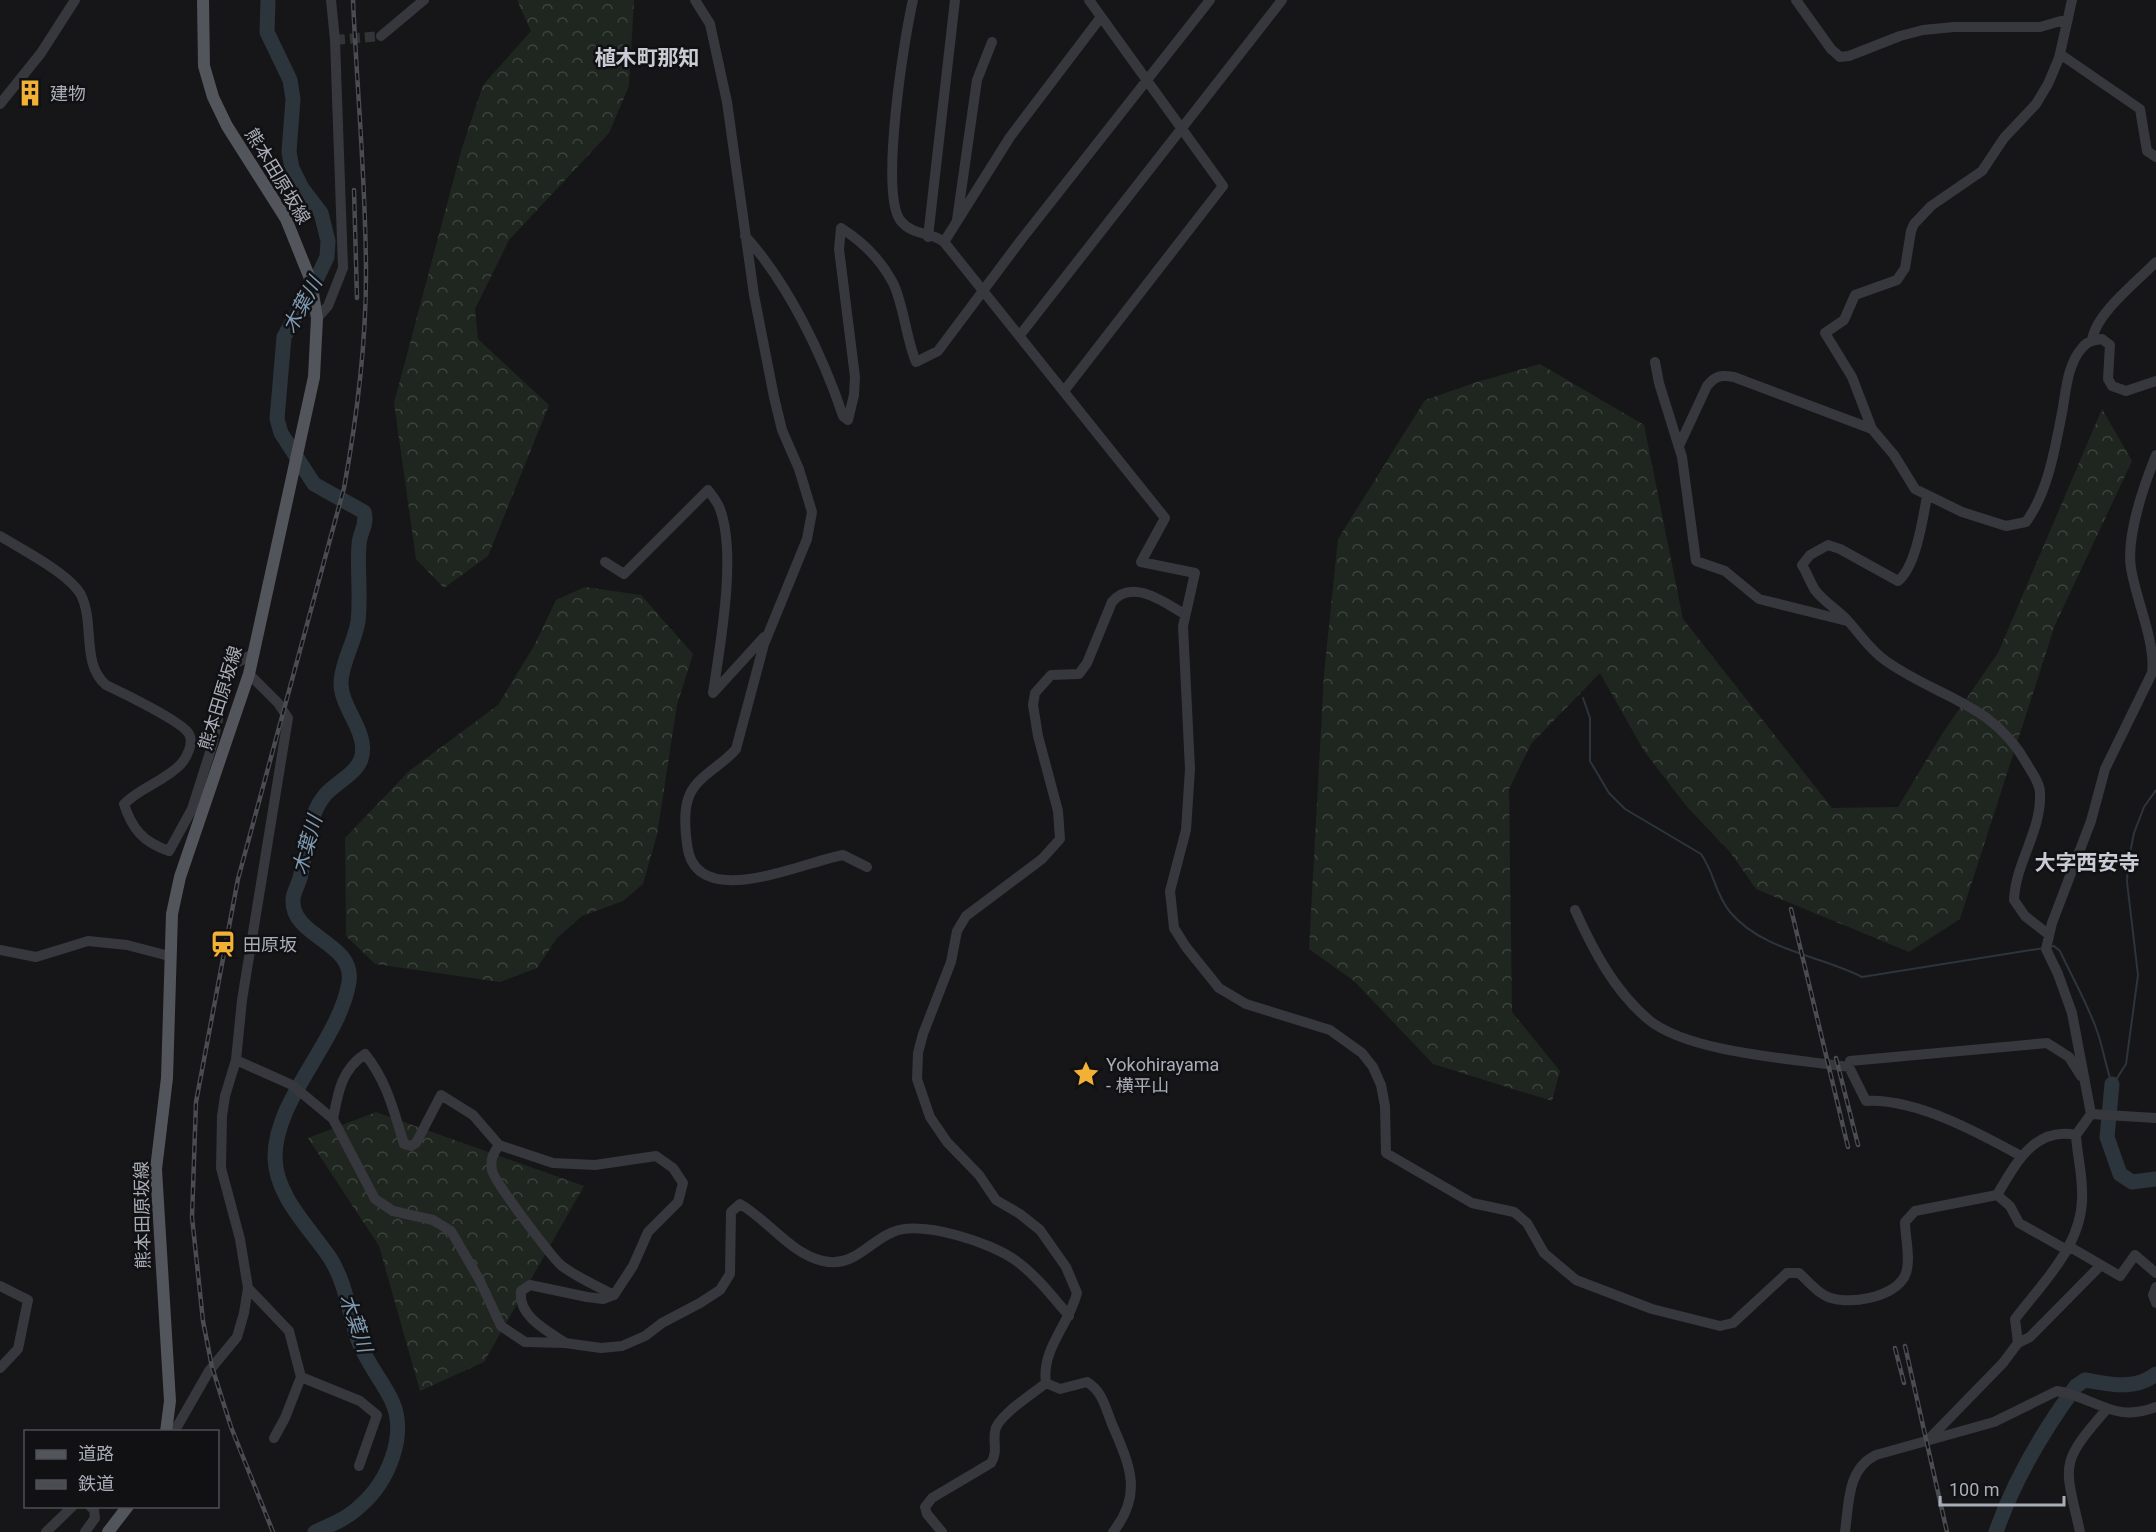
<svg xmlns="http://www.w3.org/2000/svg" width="2156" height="1532" font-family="Roboto,'Noto Sans JP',sans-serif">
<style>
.forest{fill:url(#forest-crowns)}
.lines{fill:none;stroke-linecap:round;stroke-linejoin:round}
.stream{stroke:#2c353c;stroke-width:2}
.river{stroke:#2c353c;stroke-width:15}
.minor-tunnel{stroke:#333438;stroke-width:10;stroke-dasharray:10 5;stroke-linecap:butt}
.minor{stroke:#37383d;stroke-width:10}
.major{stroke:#53555c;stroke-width:12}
.rail-casing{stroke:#4a4c52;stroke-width:4.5}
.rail{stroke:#111113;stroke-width:2;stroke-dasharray:7;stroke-linecap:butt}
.labels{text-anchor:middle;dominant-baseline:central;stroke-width:5;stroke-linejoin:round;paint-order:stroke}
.poi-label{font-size:18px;fill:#a8adb8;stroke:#111113;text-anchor:start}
.street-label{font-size:18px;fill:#a8adb8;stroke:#111113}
.water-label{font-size:20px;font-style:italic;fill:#7f9bb3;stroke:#111113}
.quarter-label{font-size:21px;font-weight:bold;fill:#c9ccd4;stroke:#111113}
</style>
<defs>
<pattern id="forest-crowns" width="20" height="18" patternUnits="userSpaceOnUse" patternTransform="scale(1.5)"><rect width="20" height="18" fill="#1e261f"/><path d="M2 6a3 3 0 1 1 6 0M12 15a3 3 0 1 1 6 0" fill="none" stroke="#3c433d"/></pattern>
</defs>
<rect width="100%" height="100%" fill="#161618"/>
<path class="forest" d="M 517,0 L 634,0 L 629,86 L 609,133 L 509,240 L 475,309 L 478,339 L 549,405 L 488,556 L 444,588 L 416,559 L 394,403 L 462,148 L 483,85 L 531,31 Z
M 1540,364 L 1644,425 L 1683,619 L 1832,808 L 1898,807 L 1944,731 L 1998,653 L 2102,409 L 2132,461 L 2055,625 L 1960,919 L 1909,952 L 1756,889 L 1730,852 L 1688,808 L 1644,751 L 1600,673 L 1531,744 L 1509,789 L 1512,1012 L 1560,1071 L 1552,1101 L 1433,1064 L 1354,981 L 1309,949 L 1324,674 L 1338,539 L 1425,400 L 1477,382 Z
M 585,587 L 641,595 L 693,654 L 677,705 L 657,835 L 643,884 L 623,901 L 582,916 L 557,938 L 537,968 L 500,982 L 375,964 L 346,936 L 345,838 L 409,771 L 498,705 L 534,646 L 556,600 Z
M 376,1112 L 584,1186 L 484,1362 L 420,1391 L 379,1246 L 308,1138 Z"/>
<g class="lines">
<path class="stream" d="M 1583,698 L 1590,718 L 1590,761 L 1609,793 L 1625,809 L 1701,854 C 1714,872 1715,894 1730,912 C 1763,951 1819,955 1862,977 L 2044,948
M 2050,947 L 2054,946 L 2060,951 C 2072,977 2086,1001 2096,1028 C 2103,1046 2105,1065 2112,1084 L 2114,1083 L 2126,1064 L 2138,975 L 2127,882 L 2128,863 L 2134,833 L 2144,807 L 2156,790"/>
<path class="river" d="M 268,0 L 267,32 L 290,80 L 293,99 L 289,152 L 292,168 L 302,188 L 321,213 L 328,241 L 327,257 L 318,276 L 284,337 L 277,419 L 281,433 L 314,484 L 364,512 C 368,525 359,533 359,545 C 357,570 361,596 358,621 C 355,642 342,661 341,682 C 340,708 370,733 361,759 C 356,774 335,783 325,795 C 306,818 307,851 300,878 C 298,885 293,893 293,900 C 291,937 355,942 349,982 C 339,1042 274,1099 275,1158 C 276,1197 310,1228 330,1258 C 346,1283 349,1313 358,1340 C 366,1362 382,1380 392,1401 C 408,1436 387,1483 360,1506 C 348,1518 331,1525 315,1532
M 2112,1084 L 2107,1137 L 2120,1174 L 2132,1182 L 2156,1179
M 1996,1532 C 2014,1480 2043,1431 2076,1386 L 2085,1380 C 2109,1384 2134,1391 2156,1374"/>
<path class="minor-tunnel" d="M 335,40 L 381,36"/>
<path class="minor" d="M 695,0 L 710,24 L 727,102 L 754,295 L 774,397 L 782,430 L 799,469 L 812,512 L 807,539 L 764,644 L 736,749 C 723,765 699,775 690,794 C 683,808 685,829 687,844 C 694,914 803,862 843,855 L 867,867
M 913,0 C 904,38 880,191 900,220 C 913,237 932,231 944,242 L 1165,518 L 1141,562 L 1195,573 L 1183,626 L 1190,769 L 1186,830 L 1170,891 L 1174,928 L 1186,947 L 1219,988 L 1246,1004 L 1330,1030 L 1362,1053 L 1373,1067 L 1381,1085 L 1385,1106 L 1386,1153 L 1472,1203 L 1514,1212 L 1527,1223 L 1544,1253 L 1576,1280 L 1652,1309 L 1720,1326 L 1733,1323 L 1787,1273 L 1799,1273 C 1807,1280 1815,1290 1824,1295 C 1844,1307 1898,1298 1906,1273 C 1911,1259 1905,1237 1905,1222 L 1915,1211 L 1997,1195 C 2015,1165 2034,1126 2076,1135
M 1796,0 L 1831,49 L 1840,57 L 1849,56 L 1900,36 L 1923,30 L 1954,27 L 2040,27 L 2068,19
M 2072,0 L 2059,58 L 2048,84 L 2036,104 L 2004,138 L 1982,171 L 1931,206 L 1914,224 L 1911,231 L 1905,268 L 1897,280 L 1855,295 L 1844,320 L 1825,333 L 1852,377 L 1872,429 L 1894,455 L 1915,489 L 1962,512 L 2006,526 L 2026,522 C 2047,493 2054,454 2061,418 C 2066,395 2066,366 2082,348 C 2087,341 2094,340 2102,339 L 2110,345 L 2108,379 L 2112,386 L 2126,391 L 2156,381
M 381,36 L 424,0
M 2060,54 L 2140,109 L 2147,151 L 2156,157
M 0,104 L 41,53 L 75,0
M 957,220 L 977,80 L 992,42
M 745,236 C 788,283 823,356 843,416 L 848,420 L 854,395 L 855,377 L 839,249 L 841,228 C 863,242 880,259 892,281 C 903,300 906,339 916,362 L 938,351 L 1021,240 L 1210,0
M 928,237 L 955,0
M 944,242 L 1010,137 L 1101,17
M 317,318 L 328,306 L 343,268 L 335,40 L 331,0
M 1020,335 L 1282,0
M 2092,340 C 2096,313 2137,282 2156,262
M 1655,362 L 1659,383 L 1682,457 L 1696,561 L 1725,571 L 1759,599 L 1847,621
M 1064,391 L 1223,186 L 1089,0
M 1679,446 L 1707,386 C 1716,375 1721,375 1734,377 L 1872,429
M 1927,496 C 1923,518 1916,567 1898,581 L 1840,549 L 1828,545 L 1810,555 L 1802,565 C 1807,573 1810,582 1815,590 C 1824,602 1838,610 1848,621 C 1861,635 1870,650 1886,661 C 1940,699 1992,702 2027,764 C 2032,773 2040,783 2040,793 C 2042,830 2015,864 2014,900 L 2025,916 L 2048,934
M 0,536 C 21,549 70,574 81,595 C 95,623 81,664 106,685 C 121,692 183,722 189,734 C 194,743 187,757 181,764 C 165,781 141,787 124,804 C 132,829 143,842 169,851 L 192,809 L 212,746 L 219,715 L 221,677 L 227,668 L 253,654
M 605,562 L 624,574 L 708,490 C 712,496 717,501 720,509 C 737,555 720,645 713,693 L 764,637
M 1575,910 C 1593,950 1615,992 1649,1020 C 1689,1053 1796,1059 1849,1067 L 1866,1101 C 1915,1098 1979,1133 2021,1156
M 0,950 L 36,957 L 88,941 L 127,945 L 169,956
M 236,1060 L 292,1085 L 333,1119 L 375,1199 L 393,1211 L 433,1220 L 451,1231 L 479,1279 L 501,1326 L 525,1342 L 565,1343 L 601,1348 L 622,1346 L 645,1336 L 662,1323 L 700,1303 L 720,1290 L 730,1274 L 731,1212 L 740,1204 C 768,1220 791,1254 823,1261 C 854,1268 868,1242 893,1232 C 921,1220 990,1242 1015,1260 C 1035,1274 1053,1297 1069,1316
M 1850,1061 L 2047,1043 L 2069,1057 L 2081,1076
M 2091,1114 L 2072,1013 L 2058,974 L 2046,949 L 2052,923 L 2091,821 L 2105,769 L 2152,673 C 2156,643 2136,600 2131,568 C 2126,537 2144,485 2156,455
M 2091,1114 L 2156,1118
M 333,1119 C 338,1093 341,1070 365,1054 C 387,1081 394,1112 404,1144 L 411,1146 L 416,1143 L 441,1095 L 473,1115 L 499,1145 L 553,1163 L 595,1165 L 656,1156 L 673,1168 L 683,1183 L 678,1202 L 648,1232 L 633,1266 L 614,1295 L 603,1299 L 587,1297 L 530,1285 L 521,1291 C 518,1316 546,1330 564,1342
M 499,1145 C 493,1154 490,1159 492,1170 C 493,1180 553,1259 562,1266 C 578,1278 597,1286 614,1295
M 1997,1195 L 2010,1206 L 2019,1223 L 2067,1250
M 2070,1247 L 2120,1276 L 2135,1255 L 2156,1273
M 0,1286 L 28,1300 L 18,1349 L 0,1368
M 2156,1287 L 2153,1295 L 2156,1303
M 248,1288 L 289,1331 L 301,1377 L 285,1418 L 274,1438
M 2018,1343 L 2015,1319 C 2044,1281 2085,1243 2082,1191 C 2082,1172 2077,1154 2076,1135 L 2091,1114
M 301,1377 L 360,1401 L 377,1415 L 359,1466
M 1046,1383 C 1041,1349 1069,1325 1077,1293 L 1066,1267 L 1040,1230 L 1020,1214 L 996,1200 L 979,1175 L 947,1142 L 930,1117 L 917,1079 L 918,1053 L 923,1034 L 951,962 L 957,931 L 966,916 L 1042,859 L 1060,839 L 1058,811 L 1038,736 L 1033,705 L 1035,693 L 1051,675 L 1079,674 L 1087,663 L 1112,602 C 1132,578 1164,602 1184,614
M 1046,1383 L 1060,1389 L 1087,1382 C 1103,1392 1105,1407 1112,1424 C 1129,1464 1144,1493 1113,1532
M 174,1432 L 209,1371 L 237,1337 L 244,1313 L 248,1288 L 240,1239 L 221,1168 L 222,1116 L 225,1096 L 236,1060 L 242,1000 L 288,718 L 278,703 L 249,674
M 1927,1441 L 2003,1363 L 2018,1343 L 2030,1337 L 2100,1266
M 46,1532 L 73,1506
M 85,1532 L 95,1518 L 94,1510 L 90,1506
M 942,1532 L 927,1514 L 925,1507 L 932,1498 L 991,1463 C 998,1452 993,1443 995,1431 C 997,1416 1034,1393 1046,1383
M 1845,1532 C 1849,1503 1847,1469 1876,1455 L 1994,1422 L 2057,1391 C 2095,1397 2114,1424 2156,1407
M 2080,1532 C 2065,1464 2058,1465 2106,1410"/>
<path class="major" d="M 166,1432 L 170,1401 L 156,1169 L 167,1078 L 172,914 L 180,877 L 249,674 L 314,377 L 317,318 L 311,281 L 286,219 L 227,126 L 213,97 L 204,66 L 203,0
M 108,1532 L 128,1506"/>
<g class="rail-casing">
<path id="rail" d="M 354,190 L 357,298
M 1791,909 L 1848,1147
M 1836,1058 L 1858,1145
M 1905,1346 L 1947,1532
M 1895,1348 L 1904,1383
M 273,1532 L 231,1427 L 212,1367 L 203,1321 L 192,1217 L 196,1102 L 238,879 L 344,488 C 357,417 366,346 366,274 C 366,183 357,91 353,0"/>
</g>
<use href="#rail" class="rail"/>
</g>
<defs>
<g id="building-bare" transform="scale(2.07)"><path d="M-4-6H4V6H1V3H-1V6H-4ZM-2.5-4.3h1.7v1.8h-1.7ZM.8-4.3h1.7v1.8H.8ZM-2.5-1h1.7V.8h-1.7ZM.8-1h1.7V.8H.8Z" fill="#f2b134" stroke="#111113" stroke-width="2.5" paint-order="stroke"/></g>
<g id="station-bare" transform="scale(2.07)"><path d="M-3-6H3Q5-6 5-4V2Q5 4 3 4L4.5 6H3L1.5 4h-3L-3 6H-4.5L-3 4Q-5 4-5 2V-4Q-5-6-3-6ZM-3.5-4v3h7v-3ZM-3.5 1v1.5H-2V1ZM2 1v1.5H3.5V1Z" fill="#f2b134" stroke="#111113" stroke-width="2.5" paint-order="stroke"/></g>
<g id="sight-bare" transform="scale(2.07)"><path d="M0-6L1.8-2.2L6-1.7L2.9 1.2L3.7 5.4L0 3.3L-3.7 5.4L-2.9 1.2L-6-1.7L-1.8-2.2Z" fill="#f2b134" stroke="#111113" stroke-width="2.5" paint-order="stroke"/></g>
</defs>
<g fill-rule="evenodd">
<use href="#building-bare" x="30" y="93"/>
<use href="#station-bare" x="223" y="944"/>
<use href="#sight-bare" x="1086" y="1074"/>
</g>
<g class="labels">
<g class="poi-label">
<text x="50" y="93">建物</text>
<text x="243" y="944">田原坂</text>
<text x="1106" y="1064">Yokohirayama<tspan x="1106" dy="21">- 横平山</tspan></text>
</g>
<g class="street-label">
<text transform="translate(278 176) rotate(59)">熊本田原坂線</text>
<text transform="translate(220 698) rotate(-73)">熊本田原坂線</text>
<text transform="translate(142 1215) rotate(-91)">熊本田原坂線</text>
</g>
<g class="water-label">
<text transform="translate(302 305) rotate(-62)">木葉川</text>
<text transform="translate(307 845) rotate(-74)">木葉川</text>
<text transform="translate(356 1323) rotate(71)">木葉川</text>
</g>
<g class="quarter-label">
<text x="647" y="58">植木町那知</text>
<text x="2087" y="863">大字西安寺</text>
</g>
</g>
<rect x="24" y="1430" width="195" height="78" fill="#111113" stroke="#4d4f55" stroke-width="1.5"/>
<rect x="36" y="1450" width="30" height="9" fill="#53555c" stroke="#4d4f55" stroke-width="1.5"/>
<text x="78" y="1460" font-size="18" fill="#a8adb8">道路</text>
<rect x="36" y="1480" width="30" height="9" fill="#4a4c52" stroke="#4d4f55" stroke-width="1.5"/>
<text x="78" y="1490" font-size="18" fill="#a8adb8">鉄道</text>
<path d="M1940 1496v9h124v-9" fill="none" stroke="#a8adb8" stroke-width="3"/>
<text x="1949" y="1496" font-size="18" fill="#a8adb8" stroke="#111113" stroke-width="4.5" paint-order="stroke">100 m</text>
</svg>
